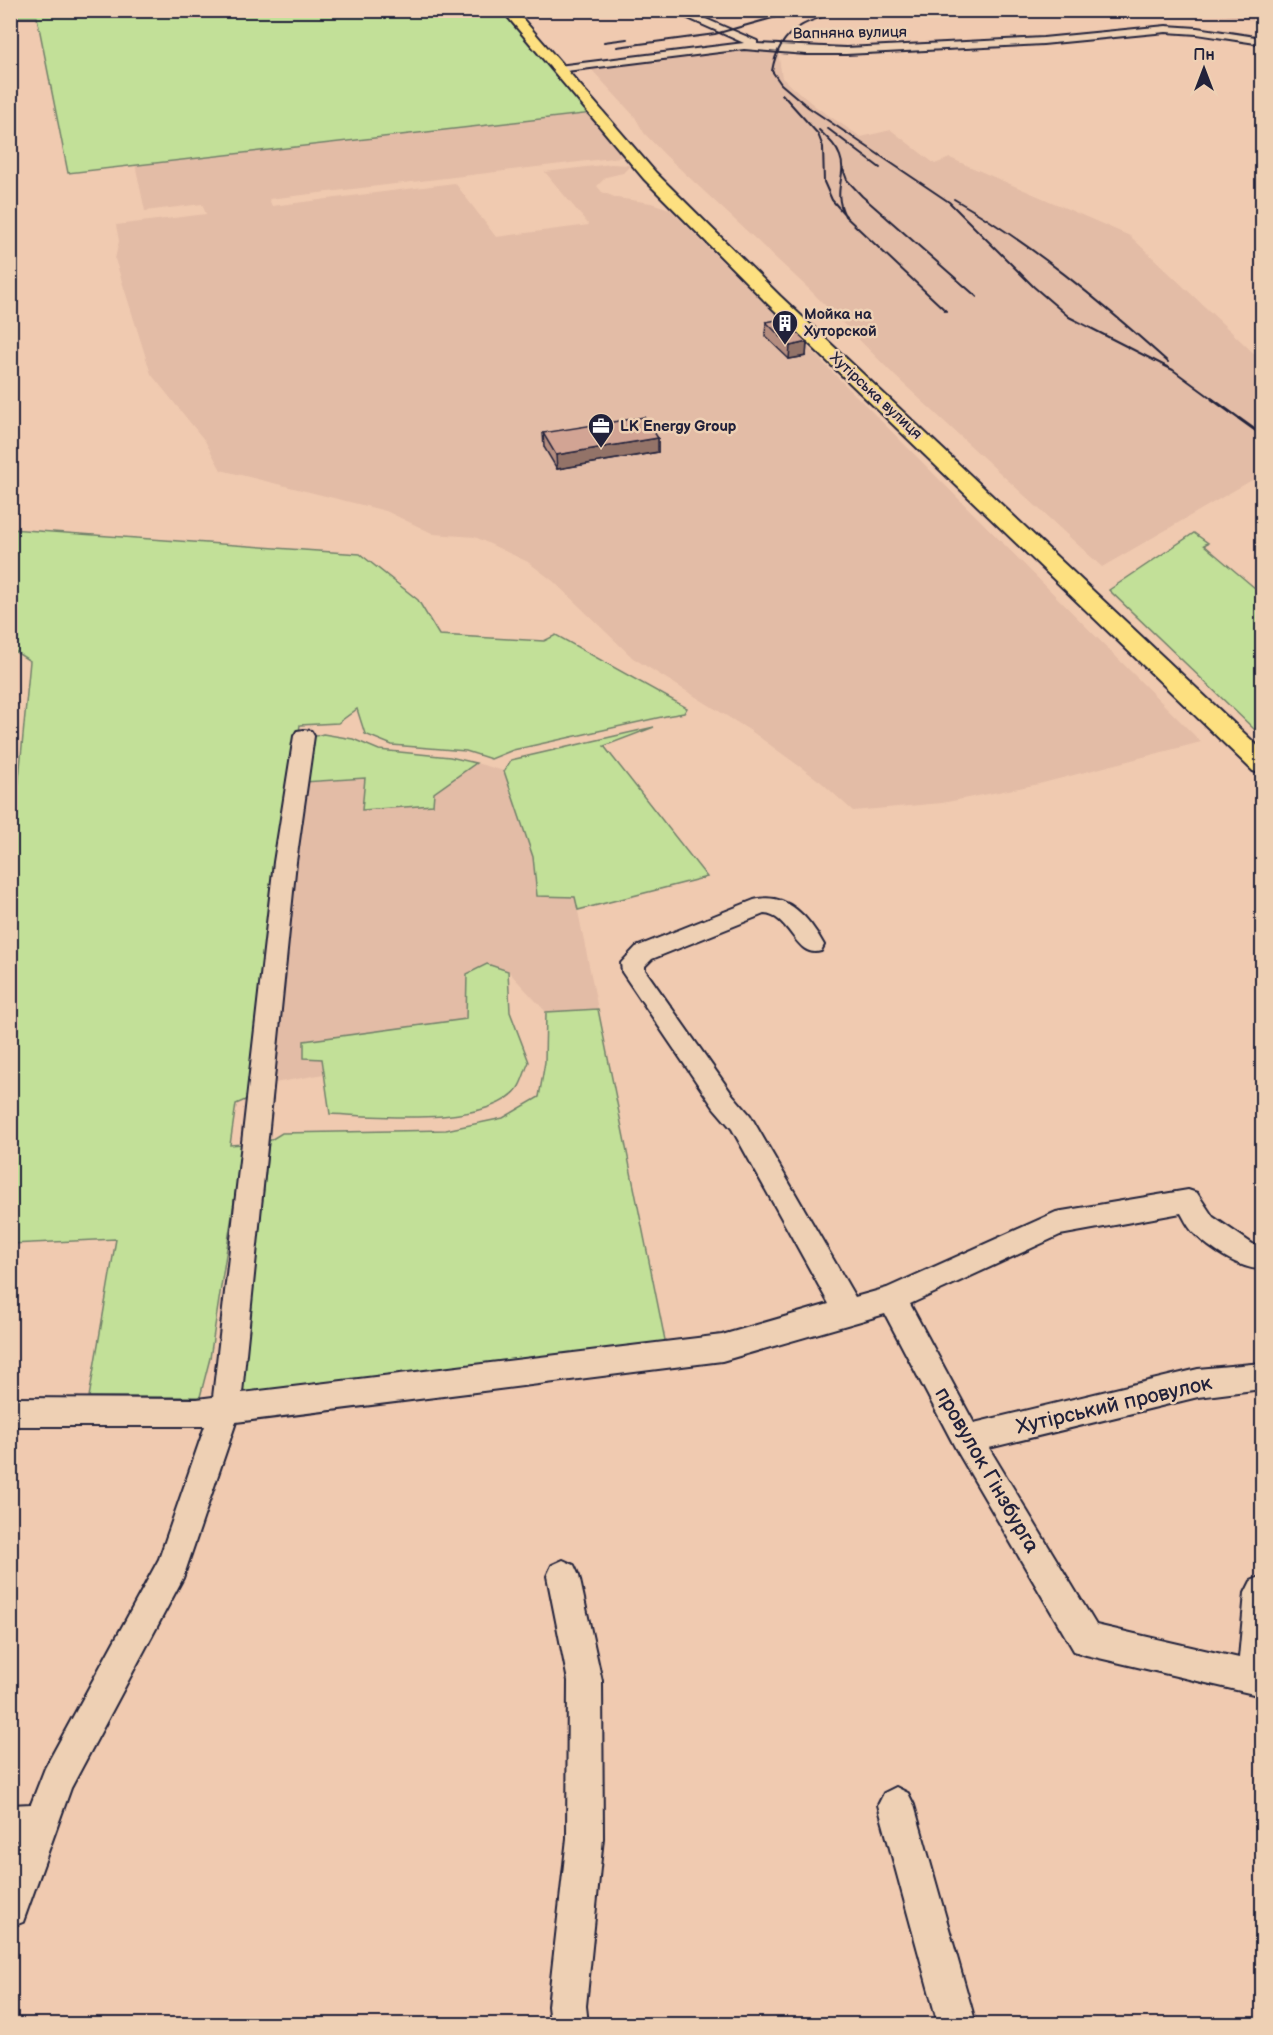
<svg xmlns="http://www.w3.org/2000/svg" width="1273" height="2035" font-family="'Balsamiq Sans',sans-serif">
<style>
.built{fill:#e3bca6}
.green{fill:#c2e098;stroke:#72816a;stroke-width:1.5}
.lines{fill:none;stroke-linecap:round;stroke-linejoin:round}
.minor-casing{stroke:#22223b;stroke-width:4}
.major-casing{stroke:#22223b;stroke-width:4}
.minor{fill:#eed0b4;fill-rule:evenodd}
.major{fill:#fde080;fill-rule:evenodd}
.rail-far1{stroke:#22223b;stroke-width:2}
.rail{stroke:#22223b;stroke-width:3}
.wall{fill:#b58d7f;stroke:#22223b;stroke-width:1.5}
.shaded-wall{fill:#937368;stroke:#22223b;stroke-width:1.5}
.building{fill:#d2a494;stroke:#22223b;stroke-width:1.5}
.labels{text-anchor:middle;dominant-baseline:central;stroke-width:5;stroke-linejoin:round;paint-order:stroke}
.far-street-label{font-size:15px;fill:#22223b;stroke:#eed0b4}
.far-poi-label{font-size:15px;font-weight:bold;fill:#22223b;stroke:#eed0b4;text-anchor:start}
.near-street-label{font-size:21px;fill:#22223b;stroke:#eed0b4}
</style>
<rect width="100%" height="100%" fill="#f0cab0"/>
<filter id="ink" filterUnits="userSpaceOnUse"><feTurbulence type="fractalNoise" baseFrequency=".0167" numOctaves="2"/><feDisplacementMap in="SourceGraphic" scale="12" xChannelSelector="R" yChannelSelector="G"/><feConvolveMatrix kernelMatrix="1 2 1 2 8 2 1 2 1" color-interpolation-filters="sRGB"/></filter>
<g filter="url(#ink)">
<path class="built" d="M 1207,11 L 1262,11 L 1262,23 Z
M 740,49 L 778,51 L 782,78 L 816,107 L 861,137 L 891,130 L 935,164 L 950,158 L 1130,236 L 1262,361 L 1262,465 L 1259,476 L 1102,567 L 895,376 L 809,289 L 664,154 L 644,133 L 635,117 L 592,70 Z
M 593,113 L 629,156 L 269,199 L 272,206 L 455,183 L 496,237 L 589,225 L 545,172 L 611,164 L 631,165 L 623,173 L 606,177 L 597,186 L 602,192 L 617,198 L 651,203 L 670,209 L 1201,742 L 1039,784 L 942,803 L 853,811 L 821,782 L 751,731 L 633,658 L 553,581 L 528,562 L 475,537 L 434,534 L 386,511 L 221,470 L 205,441 L 151,374 L 115,259 L 119,241 L 116,225 L 206,214 L 202,204 L 145,211 L 135,164 Z
M 476,763 L 504,771 L 533,857 L 537,896 L 575,897 L 598,1009 L 546,1012 L 508,971 L 487,964 L 467,974 L 467,1019 L 304,1041 L 322,1059 L 324,1074 L 269,1084 L 304,782 L 365,778 L 362,810 L 434,793 Z"/>
<path class="green" d="M 10,11 L 506,11 L 593,113 L 68,173 L 37,17 L 11,17 Z
M 10,529 L 360,554 L 418,600 L 439,635 L 544,641 L 556,635 L 687,708 L 684,713 L 666,716 L 513,750 L 491,759 L 466,751 L 392,745 L 365,734 L 357,709 L 338,723 L 300,725 L 252,1097 L 236,1104 L 230,1145 L 243,1144 L 210,1358 L 200,1397 L 89,1397 L 116,1239 L 11,1244 L 10,790 L 18,789 L 30,661 L 11,649 Z
M 1194,533 L 1208,543 L 1204,545 L 1262,594 L 1262,728 L 1255,730 L 1109,590 Z
M 654,727 L 604,746 L 707,877 L 578,910 L 575,897 L 537,896 L 533,857 L 504,771 L 511,760 Z
M 323,734 L 353,739 L 379,750 L 450,757 L 476,763 L 434,793 L 433,805 L 362,810 L 365,778 L 304,782 L 312,737 Z
M 487,964 L 508,971 L 510,1012 L 529,1062 C 525,1070 523,1081 518,1088 C 489,1128 374,1116 330,1114 L 322,1059 L 304,1058 L 304,1041 L 466,1019 L 467,974 Z
M 598,1009 L 667,1350 L 241,1396 L 269,1141 L 282,1133 L 446,1130 L 503,1118 L 539,1097 L 545,1062 L 546,1012 Z"/>
<g class="lines">
<g class="minor-casing">
<path id="minor" d="M 670,10 L 685,10 L 757,41 L 757,44 L 846,48 L 1043,38 L 1166,26 L 1197,28 L 1262,38 L 1262,44 L 1197,34 L 1166,32 L 1043,44 L 846,54 L 806,54 L 744,49 L 558,72 L 553,69 L 558,66 L 744,43 Z
M 304,730 L 311,731 L 314,736 L 296,862 L 242,1393 L 722,1335 L 829,1304 L 732,1129 L 714,1108 L 622,972 L 621,963 L 636,947 L 754,900 C 787,891 810,919 824,945 L 821,951 C 795,959 791,915 764,914 L 652,959 L 645,966 L 645,970 L 732,1094 L 750,1115 L 855,1297 L 887,1288 L 1056,1212 L 1188,1190 L 1197,1193 L 1213,1217 L 1254,1245 L 1262,1245 L 1262,1269 C 1241,1270 1210,1249 1195,1234 C 1189,1229 1185,1220 1181,1213 L 1060,1235 L 910,1304 L 974,1423 L 1198,1369 L 1262,1363 L 1262,1389 L 1198,1397 L 989,1448 L 1096,1625 L 1239,1658 L 1245,1593 L 1251,1581 L 1262,1576 L 1262,1696 L 1086,1655 L 1074,1651 L 956,1449 L 885,1314 L 722,1361 L 236,1422 L 183,1578 L 71,1788 L 23,1922 L 10,1927 L 10,1858 L 17,1840 L 10,1841 L 10,1805 L 31,1804 L 45,1768 L 159,1559 L 205,1426 L 10,1426 L 10,1398 L 197,1399 L 213,1397 L 274,862 L 294,736 L 297,731 Z
M 563,1560 L 574,1565 L 579,1576 L 602,1681 L 603,1838 L 586,2006 L 588,2024 L 550,2024 L 548,2006 L 567,1838 L 568,1681 L 547,1576 L 552,1565 Z
M 896,1787 L 908,1793 L 914,1805 L 976,2024 L 938,2024 L 878,1805 L 884,1793 Z"/>
</g>
<g class="major-casing">
<path id="major" d="M 502,10 L 515,10 L 656,173 L 780,296 L 1262,750 L 1262,774 L 1253,771 L 768,304 L 644,179 Z"/>
</g>
<use href="#minor" class="minor"/>
<use href="#major" class="major"/>
<path class="rail-far1" d="M 853,10 C 812,19 780,24 772,71 L 781,84 L 808,107 L 949,202 L 1034,287 L 1069,317 L 1173,370 L 1214,400
M 604,42 L 627,39
M 617,47 L 715,34 L 801,10
M 782,94 L 818,134 L 823,147 L 824,182 L 832,200 L 846,216
M 827,128 L 880,168
M 819,130 C 827,138 836,145 840,156 C 848,177 831,188 845,216 L 946,311
M 843,169 L 847,180 L 862,196 L 977,297
M 954,199 C 1032,244 1101,302 1168,362"/>
<path class="rail" d="M 1212,399 L 1262,435"/>
</g>
<path class="wall" d="M 766,322 L 807,342 L 806,356 L 789,359 L 765,336 Z
M 543,433 L 658,438 L 658,452 L 557,469 L 544,447 Z"/>
<path class="shaded-wall" d="M 807,342 L 806,356 L 789,359 L 790,346 Z
M 658,438 L 658,452 L 557,469 L 556,455 Z"/>
<path class="building" d="M 782,319 L 807,342 L 790,346 L 766,322 Z
M 644,417 L 658,438 L 556,455 L 543,433 Z"/>
</g>
<defs>
<g id="building-pin" transform="scale(1.35)"><path d="M0 17L-7.5 6A9.5 9.5 0 1 1 7.5 6Z" fill="#22223b" stroke="#eed0b4"/><path d="M-4-6H4V6H1V3H-1V6H-4ZM-2.5-4.3h1.7v1.8h-1.7ZM.8-4.3h1.7v1.8H.8ZM-2.5-1h1.7V.8h-1.7ZM.8-1h1.7V.8H.8Z" fill="#fff"/></g>
<g id="office-pin" transform="scale(1.35)"><path d="M0 17L-7.5 6A9.5 9.5 0 1 1 7.5 6Z" fill="#22223b" stroke="#eed0b4"/><path d="M-6-3h4V-5.5h4V-3h4V5H-6ZM-1-4.5V-3h2v-1.5ZM-6 0V1H6V0Z" fill="#fff"/></g>
</defs>
<g fill-rule="evenodd">
<use href="#building-pin" x="785" y="323"/>
<use href="#office-pin" x="601" y="426"/>
</g>
<g class="labels">
<g class="far-street-label">
<text transform="translate(850 33) rotate(-1)">Вапняна вулиця</text>
<text transform="translate(876 396) rotate(43)">Хутірська вулиця</text>
</g>
<g class="far-poi-label">
<text x="804" y="314">Мойка на<tspan x="804" dy="17">Хуторской</tspan></text>
<text x="620" y="426">LK Energy Group</text>
</g>
<g class="near-street-label">
<text transform="translate(1114 1405) rotate(-13)">Хутірський провулок</text>
<text transform="translate(987 1470) rotate(60)">провулок Гінзбурга</text>
</g>
</g>
<rect width="1273" height="2035" fill="none" stroke="#eed0b4" stroke-width="36"/>
<rect x="18" y="18" width="1237" height="1999" fill="none" stroke="#22223b" stroke-width="2" filter="url(#ink)"/>
<g transform="translate(1204 69)" stroke="#eed0b4" stroke-width="4.5" paint-order="stroke">
<path d="M0-4.5L10 22L0 15L-10 22Z" fill="#22223b"/>
<text y="-9" font-size="16" font-weight="bold" text-anchor="middle" fill="#22223b">Пн</text>
</g>
</svg>
